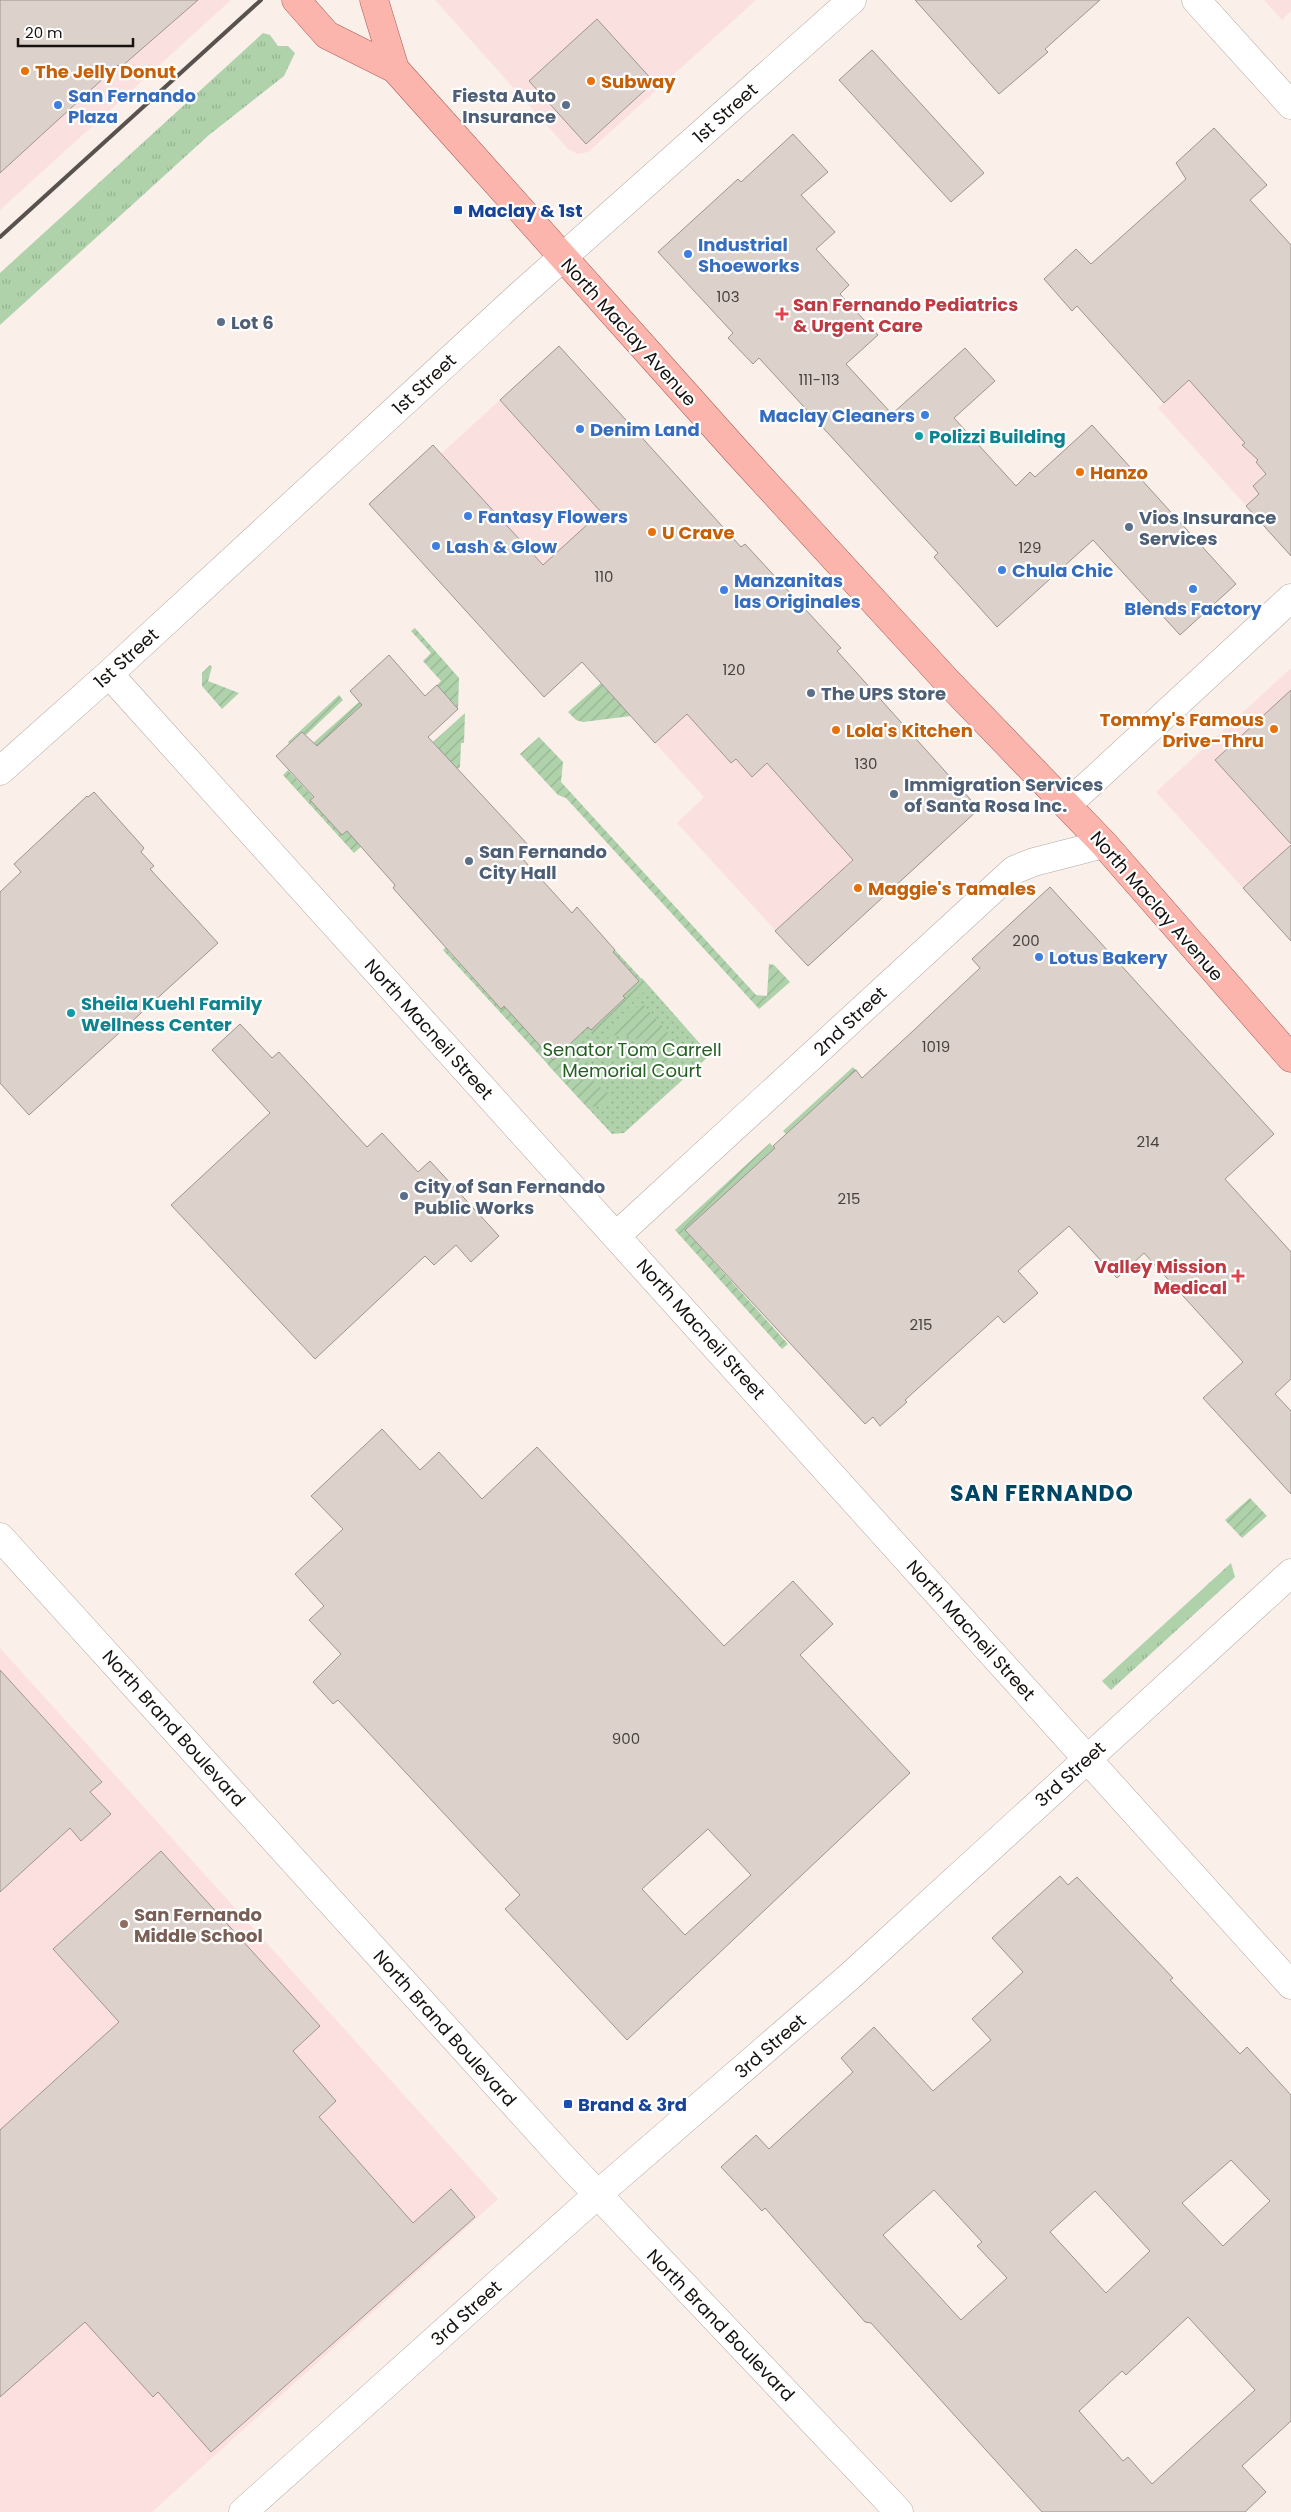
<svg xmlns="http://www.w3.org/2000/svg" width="1291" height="2512" font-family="Poppins,sans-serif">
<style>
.commercial{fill:#fbe0e0}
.education{fill:#fbe0df}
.grass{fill:url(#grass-tufts)}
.park{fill:url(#park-dots)}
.garden{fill:url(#garden-furrows)}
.building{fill:#dcd2cb;stroke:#9e948e;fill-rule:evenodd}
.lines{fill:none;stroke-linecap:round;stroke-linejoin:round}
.minor-casing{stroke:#b3a9a3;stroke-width:29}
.major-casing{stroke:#a95c53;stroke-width:29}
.minor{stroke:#fff;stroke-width:28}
.major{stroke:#fbb5ad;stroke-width:28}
.rail{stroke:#58524f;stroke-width:4}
.food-dot{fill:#e8710a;stroke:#fff;stroke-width:2}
.shop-dot{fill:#3f7fe0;stroke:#fff;stroke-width:2}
.service-dot{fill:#5c6f8a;stroke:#fff;stroke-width:2}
.transit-dot{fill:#1a4fb4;stroke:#fff;stroke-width:2}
.health-dot{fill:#e0444e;stroke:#fff;stroke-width:2}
.culture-dot{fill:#0f9aa8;stroke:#fff;stroke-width:2}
.education-dot{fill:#8d6e63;stroke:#fff;stroke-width:2}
.labels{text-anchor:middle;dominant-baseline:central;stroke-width:4.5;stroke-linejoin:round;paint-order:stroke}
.number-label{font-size:15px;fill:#47423f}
.food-label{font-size:18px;font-weight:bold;fill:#c56008;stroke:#fff;text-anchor:start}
.shop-label{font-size:18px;font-weight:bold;fill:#366cbe;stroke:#fff;text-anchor:start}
.service-label{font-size:18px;font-weight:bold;fill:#4e5e75;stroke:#fff;text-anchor:start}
.street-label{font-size:18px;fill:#151210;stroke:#fff}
.transit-label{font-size:18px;font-weight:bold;fill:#164399;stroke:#fff;text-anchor:start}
.health-label{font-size:18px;font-weight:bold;fill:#be3a42;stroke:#fff;text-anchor:start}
.culture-label{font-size:18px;font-weight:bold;fill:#0d838f;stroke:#fff;text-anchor:start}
.park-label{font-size:18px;fill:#236020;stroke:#fff}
.education-label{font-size:18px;font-weight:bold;fill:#785e54;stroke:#fff;text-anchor:start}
.district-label{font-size:22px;font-weight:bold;letter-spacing:1px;fill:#004664;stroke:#fff}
</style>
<defs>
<pattern id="grass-tufts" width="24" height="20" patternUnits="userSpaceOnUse" patternTransform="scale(1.25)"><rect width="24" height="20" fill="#afd2ab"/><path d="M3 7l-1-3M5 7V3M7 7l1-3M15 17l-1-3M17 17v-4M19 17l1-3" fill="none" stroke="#96b392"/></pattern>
<pattern id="park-dots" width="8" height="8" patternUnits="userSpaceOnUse" patternTransform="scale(1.25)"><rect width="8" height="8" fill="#afd2ab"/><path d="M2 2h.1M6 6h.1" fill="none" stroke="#96b392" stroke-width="1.8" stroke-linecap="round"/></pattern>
<pattern id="garden-furrows" width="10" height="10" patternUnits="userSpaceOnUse" patternTransform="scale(1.25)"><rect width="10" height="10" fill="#afd2ab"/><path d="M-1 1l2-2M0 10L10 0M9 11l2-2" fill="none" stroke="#96b392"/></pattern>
</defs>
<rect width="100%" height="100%" fill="#faefe9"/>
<path class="commercial" d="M 0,0 L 231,0 L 0,210 Z
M 435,0 L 756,0 L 588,152 L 578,154 L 568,149 Z
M 1264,0 L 1291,0 L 1291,11 L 1282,20 Z
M 559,346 L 979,809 L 808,966 L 677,823 L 704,797 L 582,662 L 544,697 L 497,644 L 409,483 Z
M 1222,350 L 1291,427 L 1276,539 L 1158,408 Z
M 1291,668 L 1291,941 L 1156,792 Z"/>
<path class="education" d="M 0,1648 L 498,2199 L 152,2512 L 0,2512 Z"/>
<path class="grass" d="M 263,33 L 270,35 L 278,46 L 288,46 L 295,53 L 284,76 L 209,135 L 0,325 L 0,273 Z
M 1231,1563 L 1235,1577 L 1111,1690 L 1102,1681 Z"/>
<path class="park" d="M 642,978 L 710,1055 L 624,1133 L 612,1134 L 548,1065 L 588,1027 L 591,1030 L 625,999 L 623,996 Z"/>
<path class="garden" d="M 415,628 L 459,678 L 458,709 L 437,685 L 441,681 L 423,661 L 431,653 L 411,631 Z
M 210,665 L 212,667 L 208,681 L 239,693 L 222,709 L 202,686 L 202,673 Z
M 601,683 L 631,716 L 583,722 L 576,720 L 568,712 Z
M 339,695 L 343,700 L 306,735 L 302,732 L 289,744 L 288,742 Z
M 359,702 L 362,705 L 317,747 L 313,743 Z
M 465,713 L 464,743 L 461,743 L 460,767 L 457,769 L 433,742 Z
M 539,737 L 563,762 L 561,782 L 756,995 L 767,996 L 769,964 L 774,965 L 790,982 L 759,1009 L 566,798 L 558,795 L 520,754 Z
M 288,770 L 313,797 L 310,800 L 342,835 L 354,824 L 372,837 L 354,853 L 283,775 Z
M 464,930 L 448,951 L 501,1009 L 504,1006 L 552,1059 L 579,1036 L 590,1047 C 582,1070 593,1086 614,1096 L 603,1106 L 587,1107 L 443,950 Z
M 615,950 L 649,987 L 596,1036 L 591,1030 L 625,999 L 623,996 L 639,981 L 613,952 Z
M 642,1003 L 684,1051 L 645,1086 C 668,1056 632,1020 600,1041 Z
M 853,1067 L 856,1070 L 786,1134 L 783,1131 Z
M 770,1143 L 776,1150 L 685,1230 L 788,1344 L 782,1349 L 675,1230 Z
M 1250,1498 L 1267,1516 L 1242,1538 L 1225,1520 Z"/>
<path class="building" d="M 0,0 L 198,0 L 121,67 L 118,65 L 0,173 Z
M 915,0 L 1100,0 L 1045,49 L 1048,52 L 999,94 Z
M 597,19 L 654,82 L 586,144 L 529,81 Z
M 872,50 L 984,173 L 951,202 L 839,80 Z
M 1214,128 L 1267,185 L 1250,200 L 1291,245 L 1291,556 L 1246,506 L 1259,494 L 1253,486 L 1266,474 L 1256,462 L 1258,460 L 1242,445 L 1245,443 L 1189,380 L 1164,403 L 1077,306 L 1072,311 L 1044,279 L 1076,249 L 1091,264 L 1186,179 L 1176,163 Z
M 793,134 L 828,172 L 801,195 L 835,232 L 816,249 L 849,285 L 840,294 L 878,335 L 846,364 L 892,414 L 965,348 L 995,381 L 954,418 L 1016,486 L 1030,472 L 1035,477 L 1092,425 L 1236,584 L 1180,635 L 1093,540 L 997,627 L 934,557 L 938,553 L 759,358 L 753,364 L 728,338 L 733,333 L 658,252 L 738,179 L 741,182 Z
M 559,346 L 741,547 L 745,544 L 841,648 L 837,651 L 979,809 L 808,966 L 775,931 L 853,860 L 767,763 L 752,777 L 736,759 L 731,763 L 687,714 L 655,743 L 582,662 L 544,697 L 369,504 L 433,445 L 543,565 L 601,512 L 500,400 Z
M 389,655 L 425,696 L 437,685 L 458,709 L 428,737 L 530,847 L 520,856 L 572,913 L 577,907 L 615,950 L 613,952 L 639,981 L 623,996 L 625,998 L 591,1030 L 588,1027 L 553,1060 L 504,1006 L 501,1009 L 448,950 L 393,888 L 395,885 L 347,831 L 342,835 L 310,800 L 314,797 L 276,756 L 302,732 L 317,746 L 362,705 L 350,691 Z
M 1291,690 L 1291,844 L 1215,760 Z
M 94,792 L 144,848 L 141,852 L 154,866 L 150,869 L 218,943 L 29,1115 L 0,1083 L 0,892 L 21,872 L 14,864 L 87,796 L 88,797 Z
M 1291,845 L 1291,941 L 1243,888 Z
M 1050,887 L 1274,1134 L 1225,1179 L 1291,1252 L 1291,1379 L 1275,1394 L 1291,1411 L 1291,1494 L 1203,1398 L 1243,1362 L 1144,1253 L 1117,1278 L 1069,1226 L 1018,1271 L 1038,1293 L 1004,1323 L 998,1316 L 905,1400 L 907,1402 L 880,1426 L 873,1417 L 865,1424 L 685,1230 L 775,1148 L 773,1146 L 856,1070 L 862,1078 L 914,1030 L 980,968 L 972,959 Z
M 240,1024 L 272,1058 L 279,1052 L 367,1147 L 382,1133 L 418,1172 L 430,1161 L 499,1236 L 471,1262 L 456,1245 L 434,1265 L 425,1256 L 315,1359 L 171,1205 L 270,1113 L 212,1050 Z
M 382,1429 L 420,1470 L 439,1452 L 482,1499 L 537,1447 L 724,1646 L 793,1581 L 833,1624 L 800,1655 L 910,1773 L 627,2040 L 505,1909 L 520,1895 L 338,1700 L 333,1704 L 313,1682 L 341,1654 L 309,1620 L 324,1606 L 295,1574 L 343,1529 L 311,1496 ZM 708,1829 L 751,1875 L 685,1935 L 642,1889 Z
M 0,1670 L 102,1782 L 90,1792 L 111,1814 L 81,1841 L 70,1828 L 0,1892 Z
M 161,1851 L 320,2026 L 293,2051 L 336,2101 L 319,2117 L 413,2223 L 451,2189 L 475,2217 L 211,2452 L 158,2392 L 153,2397 L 85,2322 L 0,2397 L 0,2130 L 119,2022 L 53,1949 Z
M 1060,1876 L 1068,1885 L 1077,1877 L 1173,1978 L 1170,1980 L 1240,2054 L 1247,2047 L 1291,2095 L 1291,2421 L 1242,2466 L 1266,2492 L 1245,2512 L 1042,2512 L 871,2323 L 865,2322 L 765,2208 L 762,2211 L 721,2167 L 756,2135 L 769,2149 L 853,2072 L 841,2058 L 874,2027 L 933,2091 L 991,2040 L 972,2019 L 1023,1972 L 992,1938 ZM 1231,2160 L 1270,2201 L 1223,2246 L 1182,2203 ZM 934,2190 L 982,2242 L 977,2246 L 1007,2278 L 961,2320 L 883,2235 ZM 1095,2191 L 1150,2251 L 1106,2293 L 1050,2232 ZM 1188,2317 L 1255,2390 L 1152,2484 L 1128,2457 L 1123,2461 L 1079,2411 L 1122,2371 L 1126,2375 Z"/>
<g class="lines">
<g class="minor-casing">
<path id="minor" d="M 1196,0 L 1291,105
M 109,674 L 1291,1985
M 0,771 L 109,674 L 518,297 L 852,0
M 1068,804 L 1291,598
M 617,1235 L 1014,870 L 1034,862 L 1104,844
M 0,1537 L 565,2160 L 899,2512
M 243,2512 L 597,2195 L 849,1977 L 1291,1573"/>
</g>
<g class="major-casing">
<path id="major" d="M 296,0 L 327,35 L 395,69 L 739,454 L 946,680 L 1104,844 L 1291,1058
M 374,0 L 395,69"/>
</g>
<use href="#minor" class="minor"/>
<use href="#major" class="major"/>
<path class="rail" d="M 0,237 L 261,0"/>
</g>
<g class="food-dot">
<circle cx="25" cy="71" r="5"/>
<circle cx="591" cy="81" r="5"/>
<circle cx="1080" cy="472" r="5"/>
<circle cx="652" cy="532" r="5"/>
<circle cx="1274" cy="729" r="5"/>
<circle cx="836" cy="730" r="5"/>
<circle cx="858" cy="888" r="5"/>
</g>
<g class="shop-dot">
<circle cx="58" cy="105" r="5"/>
<circle cx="688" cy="254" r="5"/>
<circle cx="925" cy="415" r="5"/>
<circle cx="580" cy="429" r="5"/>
<circle cx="468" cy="516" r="5"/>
<circle cx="436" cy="546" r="5"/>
<circle cx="1002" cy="570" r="5"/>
<circle cx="1193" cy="589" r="5"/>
<circle cx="724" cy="590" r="5"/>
<circle cx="1039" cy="957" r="5"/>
</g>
<g class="service-dot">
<circle cx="566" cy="105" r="5"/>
<circle cx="221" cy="322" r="5"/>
<circle cx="1129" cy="527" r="5"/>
<circle cx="811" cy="693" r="5"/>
<circle cx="894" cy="794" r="5"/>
<circle cx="469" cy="861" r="5"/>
<circle cx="404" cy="1196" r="5"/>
</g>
<g class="transit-dot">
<rect x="453" y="205" width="10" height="10" rx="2.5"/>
<rect x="563" y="2099" width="10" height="10" rx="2.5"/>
</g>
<g class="health-dot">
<path d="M779.5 306.5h5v5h5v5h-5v5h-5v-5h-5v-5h5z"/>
<path d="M1235.5 1268.5h5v5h5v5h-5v5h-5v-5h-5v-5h5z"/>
</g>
<g class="culture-dot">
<circle cx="919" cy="436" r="5"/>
<circle cx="71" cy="1013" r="5"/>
</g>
<circle class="education-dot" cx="124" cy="1924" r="5"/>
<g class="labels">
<g class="number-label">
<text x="728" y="296">103</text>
<text x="819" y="379">111-113</text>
<text x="1030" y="547">129</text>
<text x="604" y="576">110</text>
<text x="734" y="669">120</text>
<text x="866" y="763">130</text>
<text x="1026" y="940">200</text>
<text x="936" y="1046">1019</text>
<text x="1148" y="1141">214</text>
<text x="849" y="1198">215</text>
<text x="921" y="1324">215</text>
<text x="626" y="1738">900</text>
</g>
<g class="food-label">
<text x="35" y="71">The Jelly Donut</text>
<text x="601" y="81">Subway</text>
<text x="1090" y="472">Hanzo</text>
<text x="662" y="532">U Crave</text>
<text x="1264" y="719" text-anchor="end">Tommy's Famous<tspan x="1264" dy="21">Drive-Thru</tspan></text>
<text x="846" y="730">Lola's Kitchen</text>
<text x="868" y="888">Maggie's Tamales</text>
</g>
<g class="shop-label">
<text x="68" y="95">San Fernando<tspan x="68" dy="21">Plaza</tspan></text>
<text x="698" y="244">Industrial<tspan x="698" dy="21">Shoeworks</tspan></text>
<text x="915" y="415" text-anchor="end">Maclay Cleaners</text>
<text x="590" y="429">Denim Land</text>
<text x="478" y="516">Fantasy Flowers</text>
<text x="446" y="546">Lash &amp; Glow</text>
<text x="1012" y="570">Chula Chic</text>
<text x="734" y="580">Manzanitas<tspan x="734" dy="21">las Originales</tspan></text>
<text x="1193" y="608" text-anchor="middle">Blends Factory</text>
<text x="1049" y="957">Lotus Bakery</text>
</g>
<g class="service-label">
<text x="556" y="95" text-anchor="end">Fiesta Auto<tspan x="556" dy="21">Insurance</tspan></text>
<text x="231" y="322">Lot 6</text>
<text x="1139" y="517">Vios Insurance<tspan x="1139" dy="21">Services</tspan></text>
<text x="821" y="693">The UPS Store</text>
<text x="904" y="784">Immigration Services<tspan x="904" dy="21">of Santa Rosa Inc.</tspan></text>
<text x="479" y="851">San Fernando<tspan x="479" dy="21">City Hall</tspan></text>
<text x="414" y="1186">City of San Fernando<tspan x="414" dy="21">Public Works</tspan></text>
</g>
<g class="street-label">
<text transform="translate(725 113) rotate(-42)">1st Street</text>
<text transform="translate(629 332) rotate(48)">North Maclay Avenue</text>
<text transform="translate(424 384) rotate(-43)">1st Street</text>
<text transform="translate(126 658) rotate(-42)">1st Street</text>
<text transform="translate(1157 906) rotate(49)">North Maclay Avenue</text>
<text transform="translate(850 1021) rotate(-43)">2nd Street</text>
<text transform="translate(429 1029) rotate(48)">North Macneil Street</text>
<text transform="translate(701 1329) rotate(48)">North Macneil Street</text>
<text transform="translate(971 1630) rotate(48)">North Macneil Street</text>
<text transform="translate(174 1728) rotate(48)">North Brand Boulevard</text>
<text transform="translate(1070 1774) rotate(-42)">3rd Street</text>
<text transform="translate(445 2028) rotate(48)">North Brand Boulevard</text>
<text transform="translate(770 2046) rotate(-41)">3rd Street</text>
<text transform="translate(466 2313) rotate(-42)">3rd Street</text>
<text transform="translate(721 2325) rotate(46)">North Brand Boulevard</text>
</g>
<g class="transit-label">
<text x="468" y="210">Maclay &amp; 1st</text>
<text x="578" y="2104">Brand &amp; 3rd</text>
</g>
<g class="health-label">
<text x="793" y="304">San Fernando Pediatrics<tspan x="793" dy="21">&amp; Urgent Care</tspan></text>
<text x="1227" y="1266" text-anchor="end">Valley Mission<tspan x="1227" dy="21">Medical</tspan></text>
</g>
<g class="culture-label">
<text x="929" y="436">Polizzi Building</text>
<text x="81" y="1003">Sheila Kuehl Family<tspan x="81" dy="21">Wellness Center</tspan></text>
</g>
<g class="park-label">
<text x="632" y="1049">Senator Tom Carrell<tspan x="632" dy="21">Memorial Court</tspan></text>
</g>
<g class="education-label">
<text x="134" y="1914">San Fernando<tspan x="134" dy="21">Middle School</tspan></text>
</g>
<g class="district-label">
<text x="1042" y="1493">SAN FERNANDO</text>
</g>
</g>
<path d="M18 38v8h115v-8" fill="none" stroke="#151210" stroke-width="2.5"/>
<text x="25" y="38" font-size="15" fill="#151210" stroke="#ffffff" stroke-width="4" paint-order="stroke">20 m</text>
</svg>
